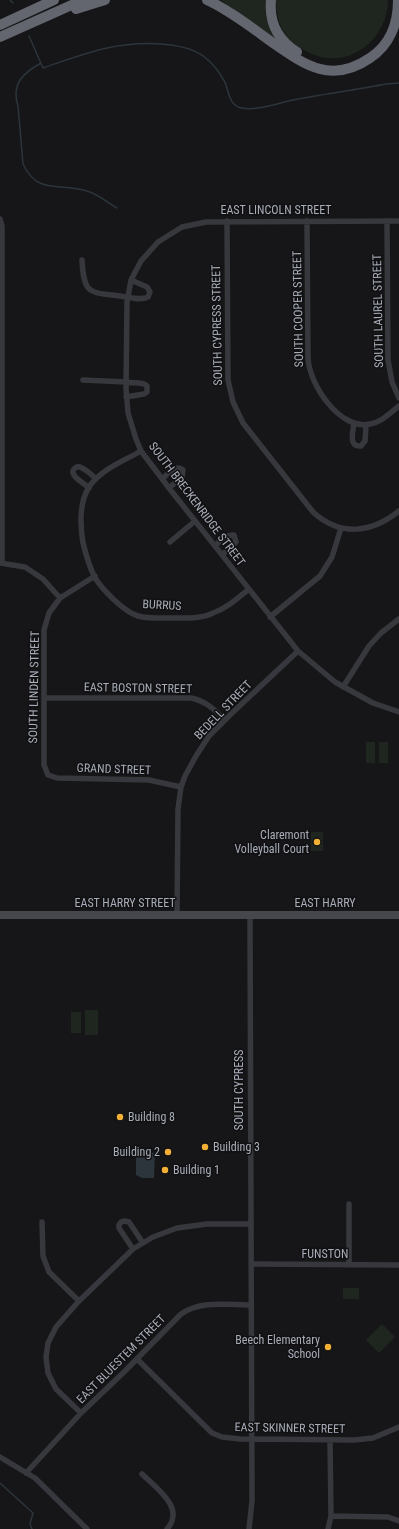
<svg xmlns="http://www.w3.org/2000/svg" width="399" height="1529" font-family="'Roboto Condensed',sans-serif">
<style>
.green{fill:#1e261f}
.water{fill:#2c353c}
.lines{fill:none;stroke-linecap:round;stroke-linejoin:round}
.stream{stroke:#2c353c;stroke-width:1.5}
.street{stroke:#37383d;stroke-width:5.5}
.secondary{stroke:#45474d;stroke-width:8}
.highway{stroke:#63666e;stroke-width:10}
.poi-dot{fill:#f2b134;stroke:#111113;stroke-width:1.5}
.labels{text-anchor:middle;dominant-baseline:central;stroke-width:3;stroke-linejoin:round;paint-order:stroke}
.street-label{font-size:12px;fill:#a8adb8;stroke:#111113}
.poi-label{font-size:12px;fill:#a8adb8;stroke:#111113;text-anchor:end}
</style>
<rect width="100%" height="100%" fill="#161618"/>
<path class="green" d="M 221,0 L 266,0 L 281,43 Z
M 276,0 L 388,0 C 388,13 383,27 375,37 C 357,59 329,65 304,50 C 298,47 291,43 287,38 C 279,26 276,13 276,0 Z
M 366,742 L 375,742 L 375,763 L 366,763 Z
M 379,742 L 388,742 L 388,763 L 379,763 Z
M 311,832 L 323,832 L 323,851 L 311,851 Z
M 85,1010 L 98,1010 L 98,1035 L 85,1035 Z
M 71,1012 L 81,1012 L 81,1033 L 71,1033 Z
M 343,1288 L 359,1288 L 359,1299 L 343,1299 Z
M 382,1324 L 395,1337 L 379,1353 L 366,1340 Z"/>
<path class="water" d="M 142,1150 L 147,1152 L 155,1153 L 154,1178 L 142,1178 L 136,1175 L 136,1155 L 140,1155 L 140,1153 Z"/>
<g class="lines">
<path class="stream" d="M 10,0 L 13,3
M 29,36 L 43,68 C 84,54 115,41 161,44 C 187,46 205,51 220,74 C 222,78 225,81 226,85 C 229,94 230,106 242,108 C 256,111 279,103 293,100 C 324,94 355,90 386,84 L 399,83
M 41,63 C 23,73 11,84 18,106 L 23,164 C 38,196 61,182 87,191 C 98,194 108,203 117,208
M 0,1483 L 33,1513 L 30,1524 L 32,1529"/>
<path class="street" d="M 0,219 L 2,226 L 2,563
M 227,221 L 228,380 L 233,402 L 243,423 L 313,512 C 340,537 372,533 399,511
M 307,221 L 308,358 C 309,384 340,431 370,424 C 382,422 390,413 399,406
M 387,221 L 388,360 L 392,382 L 399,398
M 399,221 L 206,222 L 182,227 L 158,242 L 141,261 L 131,280 L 127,302 L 126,389 L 128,413 L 136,439 L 141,451 L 169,488 L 298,651 L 335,682 L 373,703 L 399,712
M 82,260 C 84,295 89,292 120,296 C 129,297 140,301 148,297 L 150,292 L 147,287 L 131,280
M 83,380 L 126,382 C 133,384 142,381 147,386 L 147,392 L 144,394 L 126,397
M 354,423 C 353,432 348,447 361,446 L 365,441 L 366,425
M 141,451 C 124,461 101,469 89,487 C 79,503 80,525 83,543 C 86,555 90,568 95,578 C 103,590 124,612 138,616 C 150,619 162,618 174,618 C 187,618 201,619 213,613 C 227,608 238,598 249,589
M 162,479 C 168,474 175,464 183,470 L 182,477 L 169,488
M 89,488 C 85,484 77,480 74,475 C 71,471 75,466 80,467 C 85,469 92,475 96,479
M 170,542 L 195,521
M 215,546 C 220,541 226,534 234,535 L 236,542 L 222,555
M 0,563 L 25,567 L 43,579 L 60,598
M 95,576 L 60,598 L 49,613 L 44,630 L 44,765 L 48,775 L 57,778 L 149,780 L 181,787
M 270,617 L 320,576 L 332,557 L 341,528
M 343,687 L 369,646 L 381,633 L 399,619
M 44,698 L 191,698 C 206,701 215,710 225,720
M 177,915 L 178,809 L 181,787 L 185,776 L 196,756 L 209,736 L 231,714 L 298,651
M 42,1222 L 43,1256 L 49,1272 L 79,1301
M 133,1249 L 119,1228 L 119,1225 L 121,1222 L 125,1221 L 129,1222 L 143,1243
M 251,1264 L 399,1265
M 349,1265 L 349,1204
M 137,1359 L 212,1433 L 222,1437 L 240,1439 L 354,1440 L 373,1438 L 399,1427
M 81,1413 L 56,1389 L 48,1373 L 46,1357 L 48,1343 L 56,1327 L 79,1301 L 133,1249 L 153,1237 L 177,1228 L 207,1224 L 251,1224
M 0,1457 L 35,1478 L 87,1529
M 26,1473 L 81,1413 L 124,1372 L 181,1314 C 201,1300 228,1305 251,1305
M 142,1474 C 156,1488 186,1508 167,1529
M 331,1516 L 388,1517 L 399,1521
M 249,1529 L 252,1501 L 250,915
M 328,1529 L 331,1516 L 330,1440"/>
<path class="secondary" d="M 0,915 L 399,915"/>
<path class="highway" d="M 207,0 C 231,11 252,28 273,43 C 306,66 332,84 370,58 C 390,45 398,23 398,0
M 271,0 C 269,22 278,40 297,52
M 76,9 L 105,0
M 0,25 L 54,0
M 0,37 L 83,0"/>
</g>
<g class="poi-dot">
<circle cx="317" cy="842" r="4"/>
<circle cx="120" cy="1117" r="4"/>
<circle cx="205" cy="1147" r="4"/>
<circle cx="168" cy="1152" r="4"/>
<circle cx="165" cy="1170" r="4"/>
<circle cx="328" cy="1347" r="4"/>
</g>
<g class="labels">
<g class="street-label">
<text x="276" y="210">EAST LINCOLN STREET</text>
<text transform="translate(298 309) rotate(-91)">SOUTH COOPER STREET</text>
<text transform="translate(378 311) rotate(-91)">SOUTH LAUREL STREET</text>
<text transform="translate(217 325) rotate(-91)">SOUTH CYPRESS STREET</text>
<text transform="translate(197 504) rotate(53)">SOUTH BRECKENRIDGE STREET</text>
<text transform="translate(162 605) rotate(3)">BURRUS</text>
<text transform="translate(34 687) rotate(-89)">SOUTH LINDEN STREET</text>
<text transform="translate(138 688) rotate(1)">EAST BOSTON STREET</text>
<text transform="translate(223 710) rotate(-46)">BEDELL STREET</text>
<text transform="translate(114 769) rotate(2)">GRAND STREET</text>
<text x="125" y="903">EAST HARRY STREET</text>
<text x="325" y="903">EAST HARRY</text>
<text transform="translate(239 1090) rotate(-90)">SOUTH CYPRESS</text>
<text x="325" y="1254">FUNSTON</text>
<text transform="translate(121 1359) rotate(-45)">EAST BLUESTEM STREET</text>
<text transform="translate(290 1428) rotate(1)">EAST SKINNER STREET</text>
</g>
<g class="poi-label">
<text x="309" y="835">Claremont<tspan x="309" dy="14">Volleyball Court</tspan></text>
<text x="128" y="1117" text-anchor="start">Building 8</text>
<text x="213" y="1147" text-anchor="start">Building 3</text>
<text x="160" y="1152">Building 2</text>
<text x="173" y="1170" text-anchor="start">Building 1</text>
<text x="320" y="1340">Beech Elementary<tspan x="320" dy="14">School</tspan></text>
</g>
</g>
</svg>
